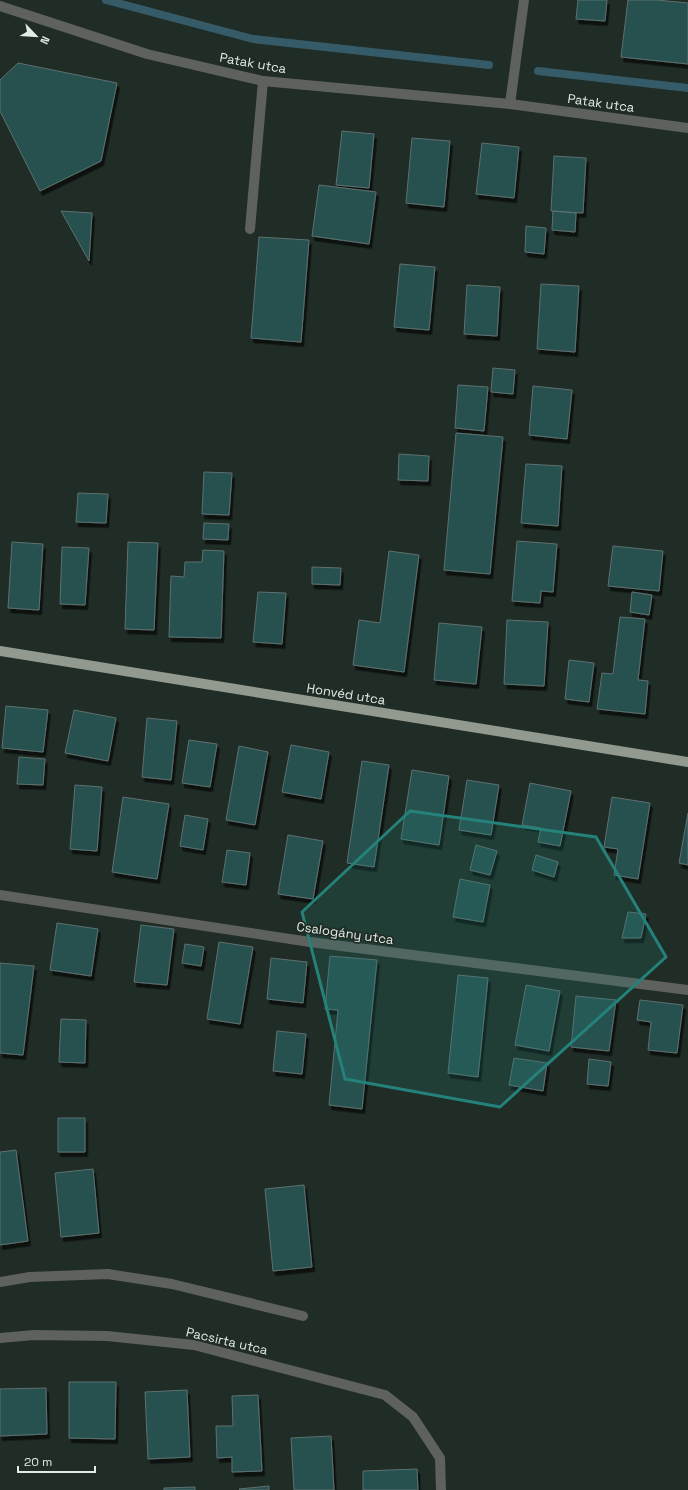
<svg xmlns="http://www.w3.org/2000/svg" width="688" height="1490" font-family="'Space Grotesk',sans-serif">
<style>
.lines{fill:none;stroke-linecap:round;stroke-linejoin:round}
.stream{stroke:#355b68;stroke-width:8}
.building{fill:#255150;stroke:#5f706f;filter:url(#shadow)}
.street{stroke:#5e615c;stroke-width:10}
.primary{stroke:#92998f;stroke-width:10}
.marked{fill:#24827a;fill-opacity:0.2;stroke:#24827a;stroke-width:3;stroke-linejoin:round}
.labels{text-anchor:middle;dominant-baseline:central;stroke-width:3.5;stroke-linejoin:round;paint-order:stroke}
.street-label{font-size:13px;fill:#e3ebe7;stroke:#202c26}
</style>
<defs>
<filter id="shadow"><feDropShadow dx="2.5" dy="4.5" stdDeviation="0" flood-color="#0009"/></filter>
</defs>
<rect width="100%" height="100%" fill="#202c26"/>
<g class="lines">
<path class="stream" d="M 106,0 L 253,39 L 489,65
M 538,71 L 688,88"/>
</g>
<path class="building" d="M 578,0 L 607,0 L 605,21 L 576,19 Z
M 628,0 L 657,0 L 688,3 L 688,64 L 621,57 Z
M 18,63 L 117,83 L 101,161 L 40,191 L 0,111 L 0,80 Z
M 342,131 L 374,134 L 369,188 L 336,185 Z
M 412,138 L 450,141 L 444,207 L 406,203 Z
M 482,143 L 519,147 L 514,198 L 476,194 Z
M 554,156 L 586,158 L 583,213 L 551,211 Z
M 319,185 L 376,192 L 369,244 L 312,236 Z
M 61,211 L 92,213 L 89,261 Z
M 553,211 L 576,213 L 575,232 L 552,230 Z
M 526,226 L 546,228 L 544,254 L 525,252 Z
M 259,237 L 309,240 L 301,342 L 251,338 Z
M 400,264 L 435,267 L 429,330 L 394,327 Z
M 541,284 L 579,286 L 575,352 L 537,349 Z
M 467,285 L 500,287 L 497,336 L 464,334 Z
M 493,368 L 515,370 L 513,394 L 491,392 Z
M 458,385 L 488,387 L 484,431 L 455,428 Z
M 533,386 L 572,390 L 567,439 L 529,435 Z
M 456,433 L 503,437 L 490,574 L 444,570 Z
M 399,454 L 429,456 L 428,481 L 398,480 Z
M 526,464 L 562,466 L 558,526 L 521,523 Z
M 204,472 L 232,473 L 229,515 L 202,514 Z
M 78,493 L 108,494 L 106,523 L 76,522 Z
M 204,523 L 229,524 L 228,540 L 203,539 Z
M 517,541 L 557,544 L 553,592 L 541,591 L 540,603 L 512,601 Z
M 12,542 L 43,544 L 39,610 L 8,608 Z
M 128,542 L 158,543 L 154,630 L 125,629 Z
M 613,546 L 663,551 L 659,591 L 608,586 Z
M 62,547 L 89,548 L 85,605 L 60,604 Z
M 203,550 L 224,551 L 221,638 L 169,637 L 171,576 L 184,577 L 185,562 L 202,562 Z
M 389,551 L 419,555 L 404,672 L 353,665 L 359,620 L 380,623 Z
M 312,567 L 341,568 L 340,585 L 312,584 Z
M 258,592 L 286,593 L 282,644 L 253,642 Z
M 632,592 L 652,595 L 649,615 L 630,612 Z
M 620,617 L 645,619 L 638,680 L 648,681 L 645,714 L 597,709 L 602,673 L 613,674 Z
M 507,620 L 548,622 L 544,686 L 504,684 Z
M 439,623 L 482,627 L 476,684 L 434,680 Z
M 569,660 L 594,663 L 589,702 L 565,699 Z
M 6,706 L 48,710 L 43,752 L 2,748 Z
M 74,710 L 116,718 L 108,761 L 65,753 Z
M 147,718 L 177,721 L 171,780 L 142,777 Z
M 189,740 L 217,744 L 210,787 L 182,783 Z
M 291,745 L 329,752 L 321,799 L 282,792 Z
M 239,746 L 268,752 L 255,825 L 226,820 Z
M 19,757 L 45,759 L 43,785 L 17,784 Z
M 362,761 L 389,765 L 374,867 L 347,863 Z
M 412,770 L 449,776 L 439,845 L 401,839 Z
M 467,780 L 499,785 L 491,835 L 459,830 Z
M 530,783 L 571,791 L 560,846 L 538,842 L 541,828 L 522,825 Z
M 75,785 L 102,787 L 97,851 L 70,849 Z
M 123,797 L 169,804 L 157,879 L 112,872 Z
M 612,797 L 650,803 L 638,879 L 614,875 L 618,849 L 604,847 Z
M 688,813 L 688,865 L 679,863 Z
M 185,815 L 208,819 L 203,850 L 180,846 Z
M 288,835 L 323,841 L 313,899 L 278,894 Z
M 476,845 L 497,851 L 490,875 L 470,870 Z
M 227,850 L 250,853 L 246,885 L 222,882 Z
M 536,855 L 558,862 L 554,877 L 532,870 Z
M 460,879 L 490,885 L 483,922 L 453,917 Z
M 628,912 L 646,914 L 641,938 L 622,938 Z
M 57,923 L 98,929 L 91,976 L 50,970 Z
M 141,925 L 174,929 L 167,985 L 134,982 Z
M 219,942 L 253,947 L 240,1024 L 207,1019 Z
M 185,944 L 204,947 L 201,966 L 182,963 Z
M 330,956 L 377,960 L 362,1109 L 329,1105 L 338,1010 L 325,1009 Z
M 271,958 L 307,962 L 303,1003 L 267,999 Z
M 0,963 L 34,966 L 23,1055 L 0,1053 Z
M 458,975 L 488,978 L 478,1077 L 448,1073 Z
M 526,985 L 560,991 L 549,1051 L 515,1045 Z
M 576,996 L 616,1000 L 609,1051 L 571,1047 Z
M 640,1000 L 683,1005 L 677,1053 L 648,1050 L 651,1022 L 637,1020 Z
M 61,1019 L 86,1020 L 85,1063 L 59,1062 Z
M 277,1031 L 306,1034 L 302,1074 L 273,1071 Z
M 514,1058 L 547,1063 L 543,1091 L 509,1085 Z
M 589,1059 L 611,1062 L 608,1086 L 587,1084 Z
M 58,1118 L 85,1118 L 85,1152 L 58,1152 Z
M 16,1150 L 28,1241 L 0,1245 L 0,1152 Z
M 93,1169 L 99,1233 L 61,1237 L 55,1173 Z
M 304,1185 L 312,1267 L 273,1271 L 265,1189 Z
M 69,1382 L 116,1382 L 115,1439 L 69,1438 Z
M 46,1388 L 47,1434 L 0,1436 L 0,1389 Z
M 187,1390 L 190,1457 L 148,1459 L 145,1392 Z
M 258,1395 L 262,1471 L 232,1472 L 232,1457 L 217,1458 L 216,1426 L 233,1426 L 232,1396 Z
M 331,1436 L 334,1490 L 294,1490 L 291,1438 Z
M 417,1469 L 418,1490 L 363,1490 L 363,1471 Z
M 269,1486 L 269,1490 L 240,1490 L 239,1489 Z
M 195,1487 L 195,1490 L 164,1490 L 164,1488 Z"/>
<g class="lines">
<path class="street" d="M 0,6 L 147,54 L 263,81 L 510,104 L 688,128
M 510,104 L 524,0
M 250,229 L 263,81
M 0,895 L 310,942 L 688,990
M 0,1282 L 30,1277 L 108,1274 L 172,1284 L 303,1316
M 0,1338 L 34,1335 L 107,1336 L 194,1345 L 385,1395 L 413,1417 L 440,1458 L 441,1490"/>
<path class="primary" d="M 0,651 L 688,762"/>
</g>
<path class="marked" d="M 410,811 L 596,837 L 666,957 L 500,1107 L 345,1079 L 302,912 Z"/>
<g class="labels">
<g class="street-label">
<text transform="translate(253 63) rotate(10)">Patak utca</text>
<text transform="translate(601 103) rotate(8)">Patak utca</text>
<text transform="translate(346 694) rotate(9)">Honvéd utca</text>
<text transform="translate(345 933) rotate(8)">Csalogány utca</text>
<text transform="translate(227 1341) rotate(13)">Pacsirta utca</text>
</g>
</g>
<g transform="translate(36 36) rotate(115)" stroke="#202c26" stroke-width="3" paint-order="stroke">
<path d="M0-3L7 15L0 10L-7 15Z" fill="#e3ebe7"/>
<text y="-6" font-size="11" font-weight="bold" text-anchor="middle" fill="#e3ebe7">N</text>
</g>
<path d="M18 1466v6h77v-6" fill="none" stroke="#e3ebe7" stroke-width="2"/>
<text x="24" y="1466" font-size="12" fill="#e3ebe7" stroke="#202c26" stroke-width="3" paint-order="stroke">20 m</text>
</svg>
